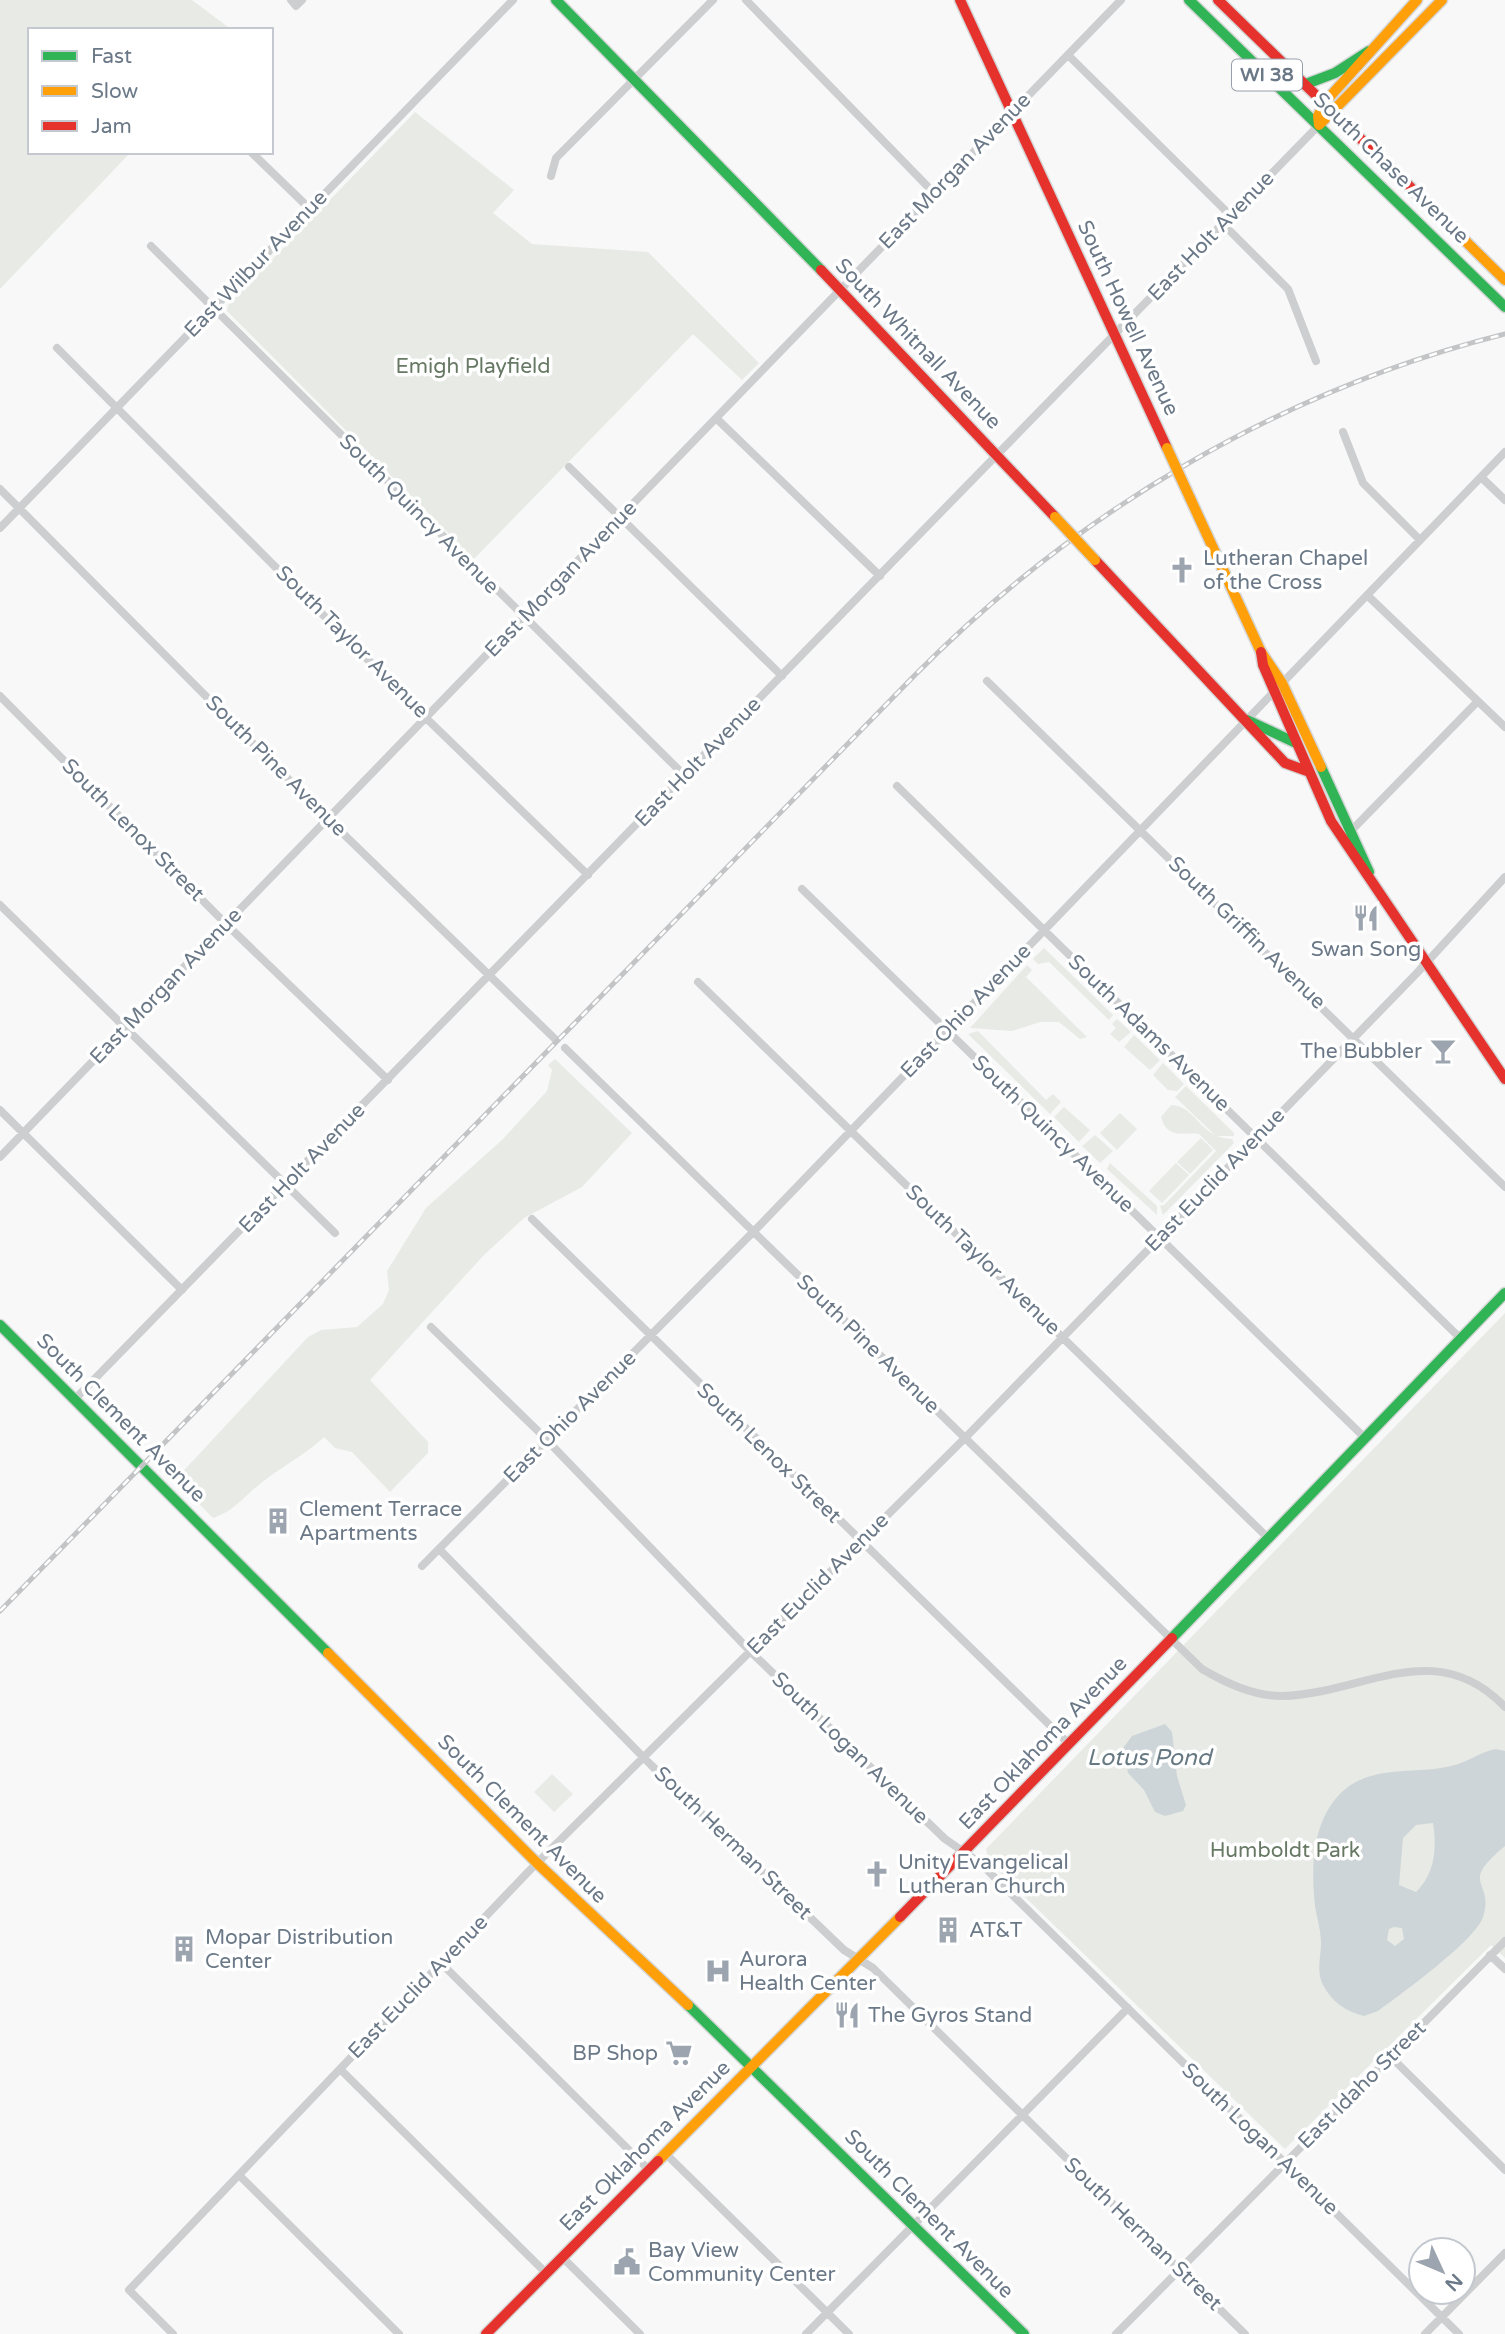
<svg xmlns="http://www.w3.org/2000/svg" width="1505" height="2334" font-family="'Varela Round',sans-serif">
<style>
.green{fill:#e7eae5}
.water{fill:#ced5d8;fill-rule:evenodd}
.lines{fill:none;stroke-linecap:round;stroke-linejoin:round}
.fast-casing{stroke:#d5d6d7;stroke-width:13}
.slow-casing{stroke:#d5d6d7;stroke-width:13}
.jam-casing{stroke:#d5d6d7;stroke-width:13}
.street{stroke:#cdcecf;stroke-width:8}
.fast{stroke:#30b455;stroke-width:10}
.slow{stroke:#ff9f0a;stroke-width:10}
.jam{stroke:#e5322d;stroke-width:10}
.rail-casing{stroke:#c3c4c6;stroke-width:5}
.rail{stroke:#fff;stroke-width:2.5;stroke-dasharray:8;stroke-linecap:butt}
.slow-bridge-casing{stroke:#d5d6d7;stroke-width:13;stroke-linecap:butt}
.slow-bridge{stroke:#ff9f0a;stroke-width:10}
.labels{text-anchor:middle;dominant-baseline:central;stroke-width:7;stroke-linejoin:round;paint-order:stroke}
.shield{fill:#fff;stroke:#97a0ab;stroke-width:2}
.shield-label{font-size:19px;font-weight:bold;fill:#6a7887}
.street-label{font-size:21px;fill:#6a7887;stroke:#fff}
.park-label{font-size:21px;fill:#677964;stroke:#fff}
.poi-label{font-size:21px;fill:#6a7887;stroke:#fff;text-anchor:start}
.water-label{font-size:23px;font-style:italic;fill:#667982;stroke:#fff}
</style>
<rect width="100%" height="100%" fill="#f8f8f8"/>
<path class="green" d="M 0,0 L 192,0 L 232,30 L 30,30 L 30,152 L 131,152 L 0,289 Z
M 415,112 L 514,190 L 493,213 L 532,244 L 648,252 L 759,363 L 742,380 L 693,334 L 474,559 L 227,311 L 228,305 Z
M 1044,948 L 1113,1015 L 1109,1020 L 1049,962 L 1038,964 L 1033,959 Z
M 1027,965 L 1032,970 L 1026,977 L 1087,1037 L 1080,1039 L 1059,1022 L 1040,1022 L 1012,1031 L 970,1028 Z
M 1117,1019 L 1131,1032 L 1119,1042 L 1110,1034 L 1116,1028 L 1112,1024 Z
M 978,1031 L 1046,1100 L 1053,1094 L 1061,1102 L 1050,1114 L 968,1034 Z
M 1134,1035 L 1160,1060 L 1150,1070 L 1124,1047 Z
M 555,1059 L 632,1133 L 582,1187 L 524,1218 L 483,1256 L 370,1380 L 428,1442 L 428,1453 L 390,1492 L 352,1452 L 335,1448 L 324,1437 C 305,1455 281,1467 261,1483 C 243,1497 235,1511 213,1518 L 175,1480 L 308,1337 L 321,1330 L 357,1327 L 383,1304 L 389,1290 L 387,1271 L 426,1208 L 502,1140 L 547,1091 L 552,1070 L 548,1065 Z
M 1163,1063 L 1184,1084 L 1177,1091 L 1168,1090 L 1153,1075 Z
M 1186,1086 L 1234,1133 L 1234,1136 L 1216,1136 L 1175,1097 Z
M 1171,1105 C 1196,1105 1200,1139 1232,1139 L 1234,1143 L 1163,1215 L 1160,1206 L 1164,1205 L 1216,1151 L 1199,1134 C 1182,1132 1167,1139 1161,1117 Z
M 1064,1107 L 1090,1130 L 1079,1142 L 1054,1117 Z
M 1120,1113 L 1137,1129 L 1117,1150 L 1100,1133 Z
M 1095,1135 L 1113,1151 L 1100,1163 L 1082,1146 Z
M 1201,1138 L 1213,1150 L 1190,1174 L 1177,1162 Z
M 1110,1163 L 1157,1206 L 1157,1215 L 1107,1169 Z
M 1176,1163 L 1189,1175 L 1162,1203 L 1149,1191 Z
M 1505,1313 L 1505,1958 L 1491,1945 L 1285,2149 L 989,1862 L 986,1849 Z
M 552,1774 L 573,1794 L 554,1812 L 534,1792 Z"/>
<path class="water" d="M 1165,1724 L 1172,1732 L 1177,1776 L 1186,1805 L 1183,1811 L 1165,1816 L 1155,1812 L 1144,1790 L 1128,1773 L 1123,1748 L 1132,1736 Z
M 1495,1749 L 1505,1751 L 1505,1846 C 1457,1886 1495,1879 1483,1917 C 1476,1940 1400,1995 1378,2011 L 1364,2016 C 1345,2011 1332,2002 1323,1985 C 1316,1971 1321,1957 1321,1943 C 1321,1931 1317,1918 1315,1906 C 1311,1869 1312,1823 1339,1795 C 1370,1762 1417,1776 1455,1765 C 1469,1761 1481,1752 1495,1749 ZM 1433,1823 C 1437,1848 1435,1874 1416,1892 L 1399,1885 L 1403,1838 L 1416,1825 ZM 1394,1927 L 1402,1928 L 1404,1939 L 1395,1946 L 1387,1940 L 1389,1929 Z"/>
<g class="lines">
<g class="fast-casing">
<path id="fast" d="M 556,0 L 821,270
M 1189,0 L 1505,307
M 1306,84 L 1335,73 L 1369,51
M 1247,720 L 1296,743
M 1321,767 L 1369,872
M 0,1325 L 328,1653
M 1172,1638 L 1505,1293
M 688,2005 L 1024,2334"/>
</g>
<g class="slow-casing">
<path id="slow" d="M 1319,125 L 1442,0
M 1319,125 L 1318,116 L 1325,102 L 1417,0
M 1440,216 L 1505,280
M 1190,498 L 1261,652 L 1282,683 L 1321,767
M 328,1653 L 537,1863 L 688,2005
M 658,2161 L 900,1917"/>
</g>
<g class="jam-casing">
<path id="jam" d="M 960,0 L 1167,448
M 1218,0 L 1440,216
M 821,270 L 1055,517
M 1095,560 L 1285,763 L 1307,771
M 1261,652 L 1263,665 L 1331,821 L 1505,1079
M 900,1917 L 1172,1638
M 486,2334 L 658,2161"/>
</g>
<path class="street" d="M 291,0 L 296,6 L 302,0
M 746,0 L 934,193
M 1068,55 L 1231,216
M 251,152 L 310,209
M 551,176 L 556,158 L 713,0
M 1223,224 L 1288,289 L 1316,361
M 151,246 L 685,776
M 57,348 L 426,718 L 588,875
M 716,418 L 880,576
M 1343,432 L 1363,483 L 1420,540
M 569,467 L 782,676
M 1481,477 L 1505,500
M 0,489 L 328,819 L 555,1039
M 0,528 L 513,0
M 1367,595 L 1505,727
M 987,681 L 1505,1187
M 0,696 L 226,924 L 388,1080
M 897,786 L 1461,1339
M 1348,834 L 1478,701
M 802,889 L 1365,1438
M 0,905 L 335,1233
M 698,982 L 1268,1538
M 565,1048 L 1202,1669 C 1226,1683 1253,1696 1282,1696 C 1364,1694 1435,1634 1505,1707
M 0,1110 L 182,1290
M 0,1157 L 1121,0
M 532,1219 L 1069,1744
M 431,1327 L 539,1432 L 750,1651 L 945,1839 L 980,1863 L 1459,2334
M 75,1399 L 1319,125
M 439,1549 L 651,1765 L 844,1950 L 873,1968 L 1245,2334
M 422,1566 L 762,1223 L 1505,452
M 1490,1955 L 1505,1969
M 441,1963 L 649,2170
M 1390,2056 L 1505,2170
M 340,2069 L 546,2273
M 665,2153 L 849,2334
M 239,2175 L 399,2334
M 562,2257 L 640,2334
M 173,2334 L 129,2290 L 529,1871 L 965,1438 L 1416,974 L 1505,877
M 806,2334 L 1128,2008
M 1116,2334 L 1505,1941
M 1425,2334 L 1505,2253"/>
<use href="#fast" class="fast"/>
<use href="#slow" class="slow"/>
<use href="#jam" class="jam"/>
<g class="rail-casing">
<path id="rail" d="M 0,1611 L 915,675 C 1077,511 1282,390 1505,334"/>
</g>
<use href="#rail" class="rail"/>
<g class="slow-bridge-casing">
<path id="slow-bridge" d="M 1167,448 L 1190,498
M 1055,517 L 1095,560"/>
</g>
<use href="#slow-bridge" class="slow-bridge"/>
</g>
<defs>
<g id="church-bare" transform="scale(2.1)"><path d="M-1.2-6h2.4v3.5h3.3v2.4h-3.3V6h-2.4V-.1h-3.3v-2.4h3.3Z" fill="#9ca5af" stroke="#fff" stroke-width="2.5" paint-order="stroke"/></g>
<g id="restaurant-bare" transform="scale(2.1)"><path d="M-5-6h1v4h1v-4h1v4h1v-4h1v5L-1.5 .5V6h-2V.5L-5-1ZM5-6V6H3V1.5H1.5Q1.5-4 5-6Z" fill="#9ca5af" stroke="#fff" stroke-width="2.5" paint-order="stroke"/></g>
<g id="bar-bare" transform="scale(2.1)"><path d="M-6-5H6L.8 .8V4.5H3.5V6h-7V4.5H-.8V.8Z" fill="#9ca5af" stroke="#fff" stroke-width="2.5" paint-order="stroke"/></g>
<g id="building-bare" transform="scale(2.1)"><path d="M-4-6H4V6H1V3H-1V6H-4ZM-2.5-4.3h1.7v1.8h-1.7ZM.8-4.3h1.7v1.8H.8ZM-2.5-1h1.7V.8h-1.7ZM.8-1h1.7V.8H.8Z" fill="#9ca5af" stroke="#fff" stroke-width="2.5" paint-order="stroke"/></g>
<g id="hospital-bare" transform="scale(2.1)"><path d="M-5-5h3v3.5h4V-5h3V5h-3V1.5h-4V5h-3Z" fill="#9ca5af" stroke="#fff" stroke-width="2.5" paint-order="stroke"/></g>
<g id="supermarket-bare" transform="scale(2.1)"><path d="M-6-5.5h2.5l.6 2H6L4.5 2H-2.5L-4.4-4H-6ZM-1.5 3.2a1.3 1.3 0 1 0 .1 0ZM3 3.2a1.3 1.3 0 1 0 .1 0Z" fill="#9ca5af" stroke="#fff" stroke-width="2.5" paint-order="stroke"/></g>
<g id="civic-bare" transform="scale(2.1)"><path d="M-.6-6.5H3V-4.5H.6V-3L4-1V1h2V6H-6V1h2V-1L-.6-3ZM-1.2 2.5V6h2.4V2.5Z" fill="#9ca5af" stroke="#fff" stroke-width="2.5" paint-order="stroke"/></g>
</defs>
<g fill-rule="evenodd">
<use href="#church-bare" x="1182" y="570"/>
<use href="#restaurant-bare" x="1366" y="918"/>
<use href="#bar-bare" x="1443" y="1051"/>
<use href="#building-bare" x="278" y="1521"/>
<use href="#church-bare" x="877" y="1874"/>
<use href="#building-bare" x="948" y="1930"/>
<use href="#building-bare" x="184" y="1949"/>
<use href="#hospital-bare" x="718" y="1971"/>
<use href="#restaurant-bare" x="847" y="2015"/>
<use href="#supermarket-bare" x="679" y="2053"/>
<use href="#civic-bare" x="627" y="2262"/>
</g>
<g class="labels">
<rect class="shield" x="1232" y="59.5" width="70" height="31" rx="5"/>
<g class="shield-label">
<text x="1267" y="75">WI 38</text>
</g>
<g class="street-label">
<text transform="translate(1391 168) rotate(44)">South Chase Avenue</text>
<text transform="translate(955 171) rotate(-46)">East Morgan Avenue</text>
<text transform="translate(1211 236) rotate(-46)">East Holt Avenue</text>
<text transform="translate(256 264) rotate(-46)">East Wilbur Avenue</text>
<text transform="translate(1128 318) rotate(65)">South Howell Avenue</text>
<text transform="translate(918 344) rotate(46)">South Whitnall Avenue</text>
<text transform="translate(419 514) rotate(45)">South Quincy Avenue</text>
<text transform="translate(561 579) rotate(-46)">East Morgan Avenue</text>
<text transform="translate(352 642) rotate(45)">South Taylor Avenue</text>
<text transform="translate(698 762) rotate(-46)">East Holt Avenue</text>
<text transform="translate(276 766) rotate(45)">South Pine Avenue</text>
<text transform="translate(133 830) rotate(45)">South Lenox Street</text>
<text transform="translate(1247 933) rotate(44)">South Griffin Avenue</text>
<text transform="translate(166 986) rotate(-46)">East Morgan Avenue</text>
<text transform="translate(966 1011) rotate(-46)">East Ohio Avenue</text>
<text transform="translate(1149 1033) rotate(44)">South Adams Avenue</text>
<text transform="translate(1053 1134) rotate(44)">South Quincy Avenue</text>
<text transform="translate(302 1168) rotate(-46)">East Holt Avenue</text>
<text transform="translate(1215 1180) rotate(-46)">East Euclid Avenue</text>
<text transform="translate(983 1260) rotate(44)">South Taylor Avenue</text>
<text transform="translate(868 1344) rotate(44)">South Pine Avenue</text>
<text transform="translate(570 1417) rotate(-45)">East Ohio Avenue</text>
<text transform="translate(121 1418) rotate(45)">South Clement Avenue</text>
<text transform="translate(769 1453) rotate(44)">South Lenox Street</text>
<text transform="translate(818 1584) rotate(-45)">East Euclid Avenue</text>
<text transform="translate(1043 1743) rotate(-46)">East Oklahoma Avenue</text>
<text transform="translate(850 1748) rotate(44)">South Logan Avenue</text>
<text transform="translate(522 1819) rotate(45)">South Clement Avenue</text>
<text transform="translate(733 1843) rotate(44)">South Herman Street</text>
<text transform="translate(418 1987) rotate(-46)">East Euclid Avenue</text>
<text transform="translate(1362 2085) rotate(-45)">East Idaho Street</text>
<text transform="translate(1260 2139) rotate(44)">South Logan Avenue</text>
<text transform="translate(645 2146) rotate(-45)">East Oklahoma Avenue</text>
<text transform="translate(929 2214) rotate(45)">South Clement Avenue</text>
<text transform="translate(1143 2234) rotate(44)">South Herman Street</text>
</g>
<g class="park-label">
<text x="473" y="366">Emigh Playfield</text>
<text x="1285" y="1850">Humboldt Park</text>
</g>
<g class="poi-label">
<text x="1203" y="558">Lutheran Chapel<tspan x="1203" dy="24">of the Cross</tspan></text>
<text x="1366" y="949" text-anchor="middle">Swan Song</text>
<text x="1422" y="1051" text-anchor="end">The Bubbler</text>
<text x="299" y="1509">Clement Terrace<tspan x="299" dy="24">Apartments</tspan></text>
<text x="898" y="1862">Unity Evangelical<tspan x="898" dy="24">Lutheran Church</tspan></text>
<text x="969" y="1930">AT&amp;T</text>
<text x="205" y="1937">Mopar Distribution<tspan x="205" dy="24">Center</tspan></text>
<text x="739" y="1959">Aurora<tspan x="739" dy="24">Health Center</tspan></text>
<text x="868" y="2015">The Gyros Stand</text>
<text x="658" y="2053" text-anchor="end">BP Shop</text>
<text x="648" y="2250">Bay View<tspan x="648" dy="24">Community Center</tspan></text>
</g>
<g class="water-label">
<text x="1149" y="1758">Lotus Pond</text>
</g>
</g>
<rect x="28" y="28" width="245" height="126" fill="#ffffff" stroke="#c3c9cf" stroke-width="2"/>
<rect x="42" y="51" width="35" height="10" fill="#30b455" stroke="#c3c9cf" stroke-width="2"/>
<text x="91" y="63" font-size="21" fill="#6a7887">Fast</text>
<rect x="42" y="86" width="35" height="10" fill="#ff9f0a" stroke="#c3c9cf" stroke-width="2"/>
<text x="91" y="98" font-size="21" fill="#6a7887">Slow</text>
<rect x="42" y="121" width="35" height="10" fill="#e5322d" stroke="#c3c9cf" stroke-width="2"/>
<text x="91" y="133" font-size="21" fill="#6a7887">Jam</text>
<g transform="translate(1442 2271) rotate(134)"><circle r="33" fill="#ffffff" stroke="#c3c9cf" stroke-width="2"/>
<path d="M0-5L12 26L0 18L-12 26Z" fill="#9ca5af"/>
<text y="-10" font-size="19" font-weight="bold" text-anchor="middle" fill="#6a7887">N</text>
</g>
</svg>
